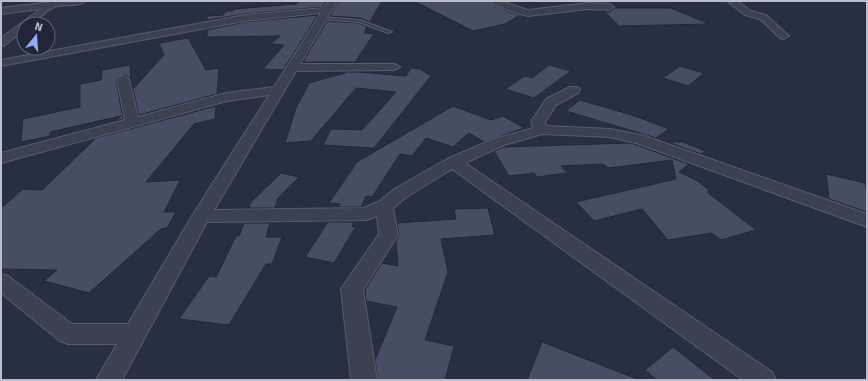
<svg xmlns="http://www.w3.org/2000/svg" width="868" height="381" font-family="Signika,sans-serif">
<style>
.building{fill:#464e64;stroke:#222839}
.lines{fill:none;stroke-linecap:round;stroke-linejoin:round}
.lane-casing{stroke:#575c6c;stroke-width:2}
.street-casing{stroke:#575c6c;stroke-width:2}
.lane{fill:#3c4152;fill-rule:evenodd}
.street{fill:#3c4152;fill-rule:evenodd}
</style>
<rect width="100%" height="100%" fill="#272f42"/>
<path class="building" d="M 300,1 L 327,1 L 323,7 L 245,14 L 207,20 L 207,16 L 223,15 L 226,11 L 233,11 L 234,9 L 296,4 Z
M 338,1 L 382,1 L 370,22 L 360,18 L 330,16 Z
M 414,1 L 488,1 L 511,13 L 520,15 L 505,24 L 473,31 Z
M 615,8 L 671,8 L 709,24 L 619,26 L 604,11 L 610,12 Z
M 318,15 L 283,70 L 263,69 L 284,45 L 270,44 L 280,36 L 207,37 L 207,30 L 245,22 Z
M 327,21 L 359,23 L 367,27 L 364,33 L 374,34 L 355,62 L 303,62 Z
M 188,38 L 206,70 L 219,68 L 217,94 L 139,115 L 133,89 L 164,55 L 159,43 Z
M 130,65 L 131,82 L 130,78 L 124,74 L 116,79 L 123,119 L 115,121 L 121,116 L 50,132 L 50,136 L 21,142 L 23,119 L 80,107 L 80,84 L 101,80 L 102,70 Z
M 549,65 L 571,71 L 534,98 L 505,89 L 525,76 L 532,78 Z
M 680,66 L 704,73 L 688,86 L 663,78 Z
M 411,68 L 420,69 L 431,76 L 374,148 L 323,145 L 331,129 L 362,130 L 396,92 L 356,88 L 311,141 L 285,143 L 296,108 L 309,83 L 345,73 L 327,72 L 359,72 L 406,76 Z
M 580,100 L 635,116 L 669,129 L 656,138 L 566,111 Z
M 216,106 L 215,119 L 194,124 L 146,182 L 180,180 L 164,212 L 176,212 L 167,228 L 161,229 L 89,293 L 44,281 L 57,270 L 1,269 L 1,208 L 23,189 L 42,190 L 96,138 Z
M 453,106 L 491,120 L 503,116 L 524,128 L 484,142 L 469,133 L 453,147 L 426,138 L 412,156 L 400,154 L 372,197 L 366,196 L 361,207 L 338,207 L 340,204 L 329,203 L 357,162 Z
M 668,142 L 683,142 L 705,151 L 701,154 Z
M 631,143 L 689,164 L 679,172 L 698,181 L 710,191 L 707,192 L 756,230 L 721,240 L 712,233 L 668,240 L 642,209 L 594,221 L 576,202 L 676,179 L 672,160 L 609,168 L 602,164 L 561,166 L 567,173 L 537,177 L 534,173 L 509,176 L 494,151 L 504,147 Z
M 281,173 L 299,177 L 278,198 L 275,208 L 249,208 L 251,202 Z
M 826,174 L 865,183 L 867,194 L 867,212 L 829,199 Z
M 488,208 L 495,235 L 441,239 L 448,272 L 425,340 L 454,346 L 445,380 L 378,380 L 375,360 L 397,307 L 366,301 L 365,290 L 382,263 L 398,266 L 396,241 L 399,235 L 397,223 L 456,219 L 454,209 Z
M 328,222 L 354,222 L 352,227 L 356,226 L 334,263 L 305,257 Z
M 244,223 L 270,223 L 266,237 L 282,237 L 272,264 L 266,264 L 229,325 L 179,319 L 209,276 L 216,277 L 236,236 L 239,236 Z
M 542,342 L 637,379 L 637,380 L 527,380 Z
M 673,347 L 715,380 L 657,380 L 645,370 Z"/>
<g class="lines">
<g class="lane-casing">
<path id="lane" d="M 322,17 L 360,20 L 392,32 L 388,33 L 359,22 L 320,19 L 320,18 Z"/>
</g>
<g class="street-casing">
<path id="street" d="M 60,1 L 85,1 C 78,8 63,3 54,7 C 42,12 38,24 24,24 L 24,30 L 5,45 L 1,46 L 1,38 L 41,9 L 1,14 L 1,8 Z
M 329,1 L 337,1 L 300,64 L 394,64 L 400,67 L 394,70 L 296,71 L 214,210 L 364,208 L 378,202 L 396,188 L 447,159 L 494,139 L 533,128 L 531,122 L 546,99 L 570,87 L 578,87 L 580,90 L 578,93 L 556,105 L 545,122 L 547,126 L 610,129 L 645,136 L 867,214 L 867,227 L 636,143 L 610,137 L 542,134 L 504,145 L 465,163 L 772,372 L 776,380 L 743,380 L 452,169 L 408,196 L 393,208 L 398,235 L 363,290 L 377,380 L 351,380 L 341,289 L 379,234 L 377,216 L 367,220 L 207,222 L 122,380 L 96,380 L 117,344 L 68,344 L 60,341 L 1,293 L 1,274 L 8,276 L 72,324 L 128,324 L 192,216 L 269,95 L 227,101 L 1,163 L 1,153 L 125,120 L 117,79 L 123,75 L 129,79 L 138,117 L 226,93 L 274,87 L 321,13 L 245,21 L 1,66 L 1,60 L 245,15 L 324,8 Z
M 489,1 L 501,1 L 528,10 L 588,3 L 610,4 L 614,7 L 610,10 L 588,9 L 528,16 L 512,12 Z
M 727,1 L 737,1 L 751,11 L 766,15 L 789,36 L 784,39 L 780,38 L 760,19 L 745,15 Z"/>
</g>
<use href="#lane" class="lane"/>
<use href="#street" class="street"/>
</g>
<rect width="868" height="381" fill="none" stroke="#b9bdcc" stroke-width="4"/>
<g transform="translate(36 36) rotate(17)"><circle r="19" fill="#202637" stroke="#5d6273"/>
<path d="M0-3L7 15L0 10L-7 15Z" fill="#93aaf7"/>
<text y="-6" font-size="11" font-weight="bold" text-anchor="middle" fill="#b9bdcc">N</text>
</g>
</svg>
